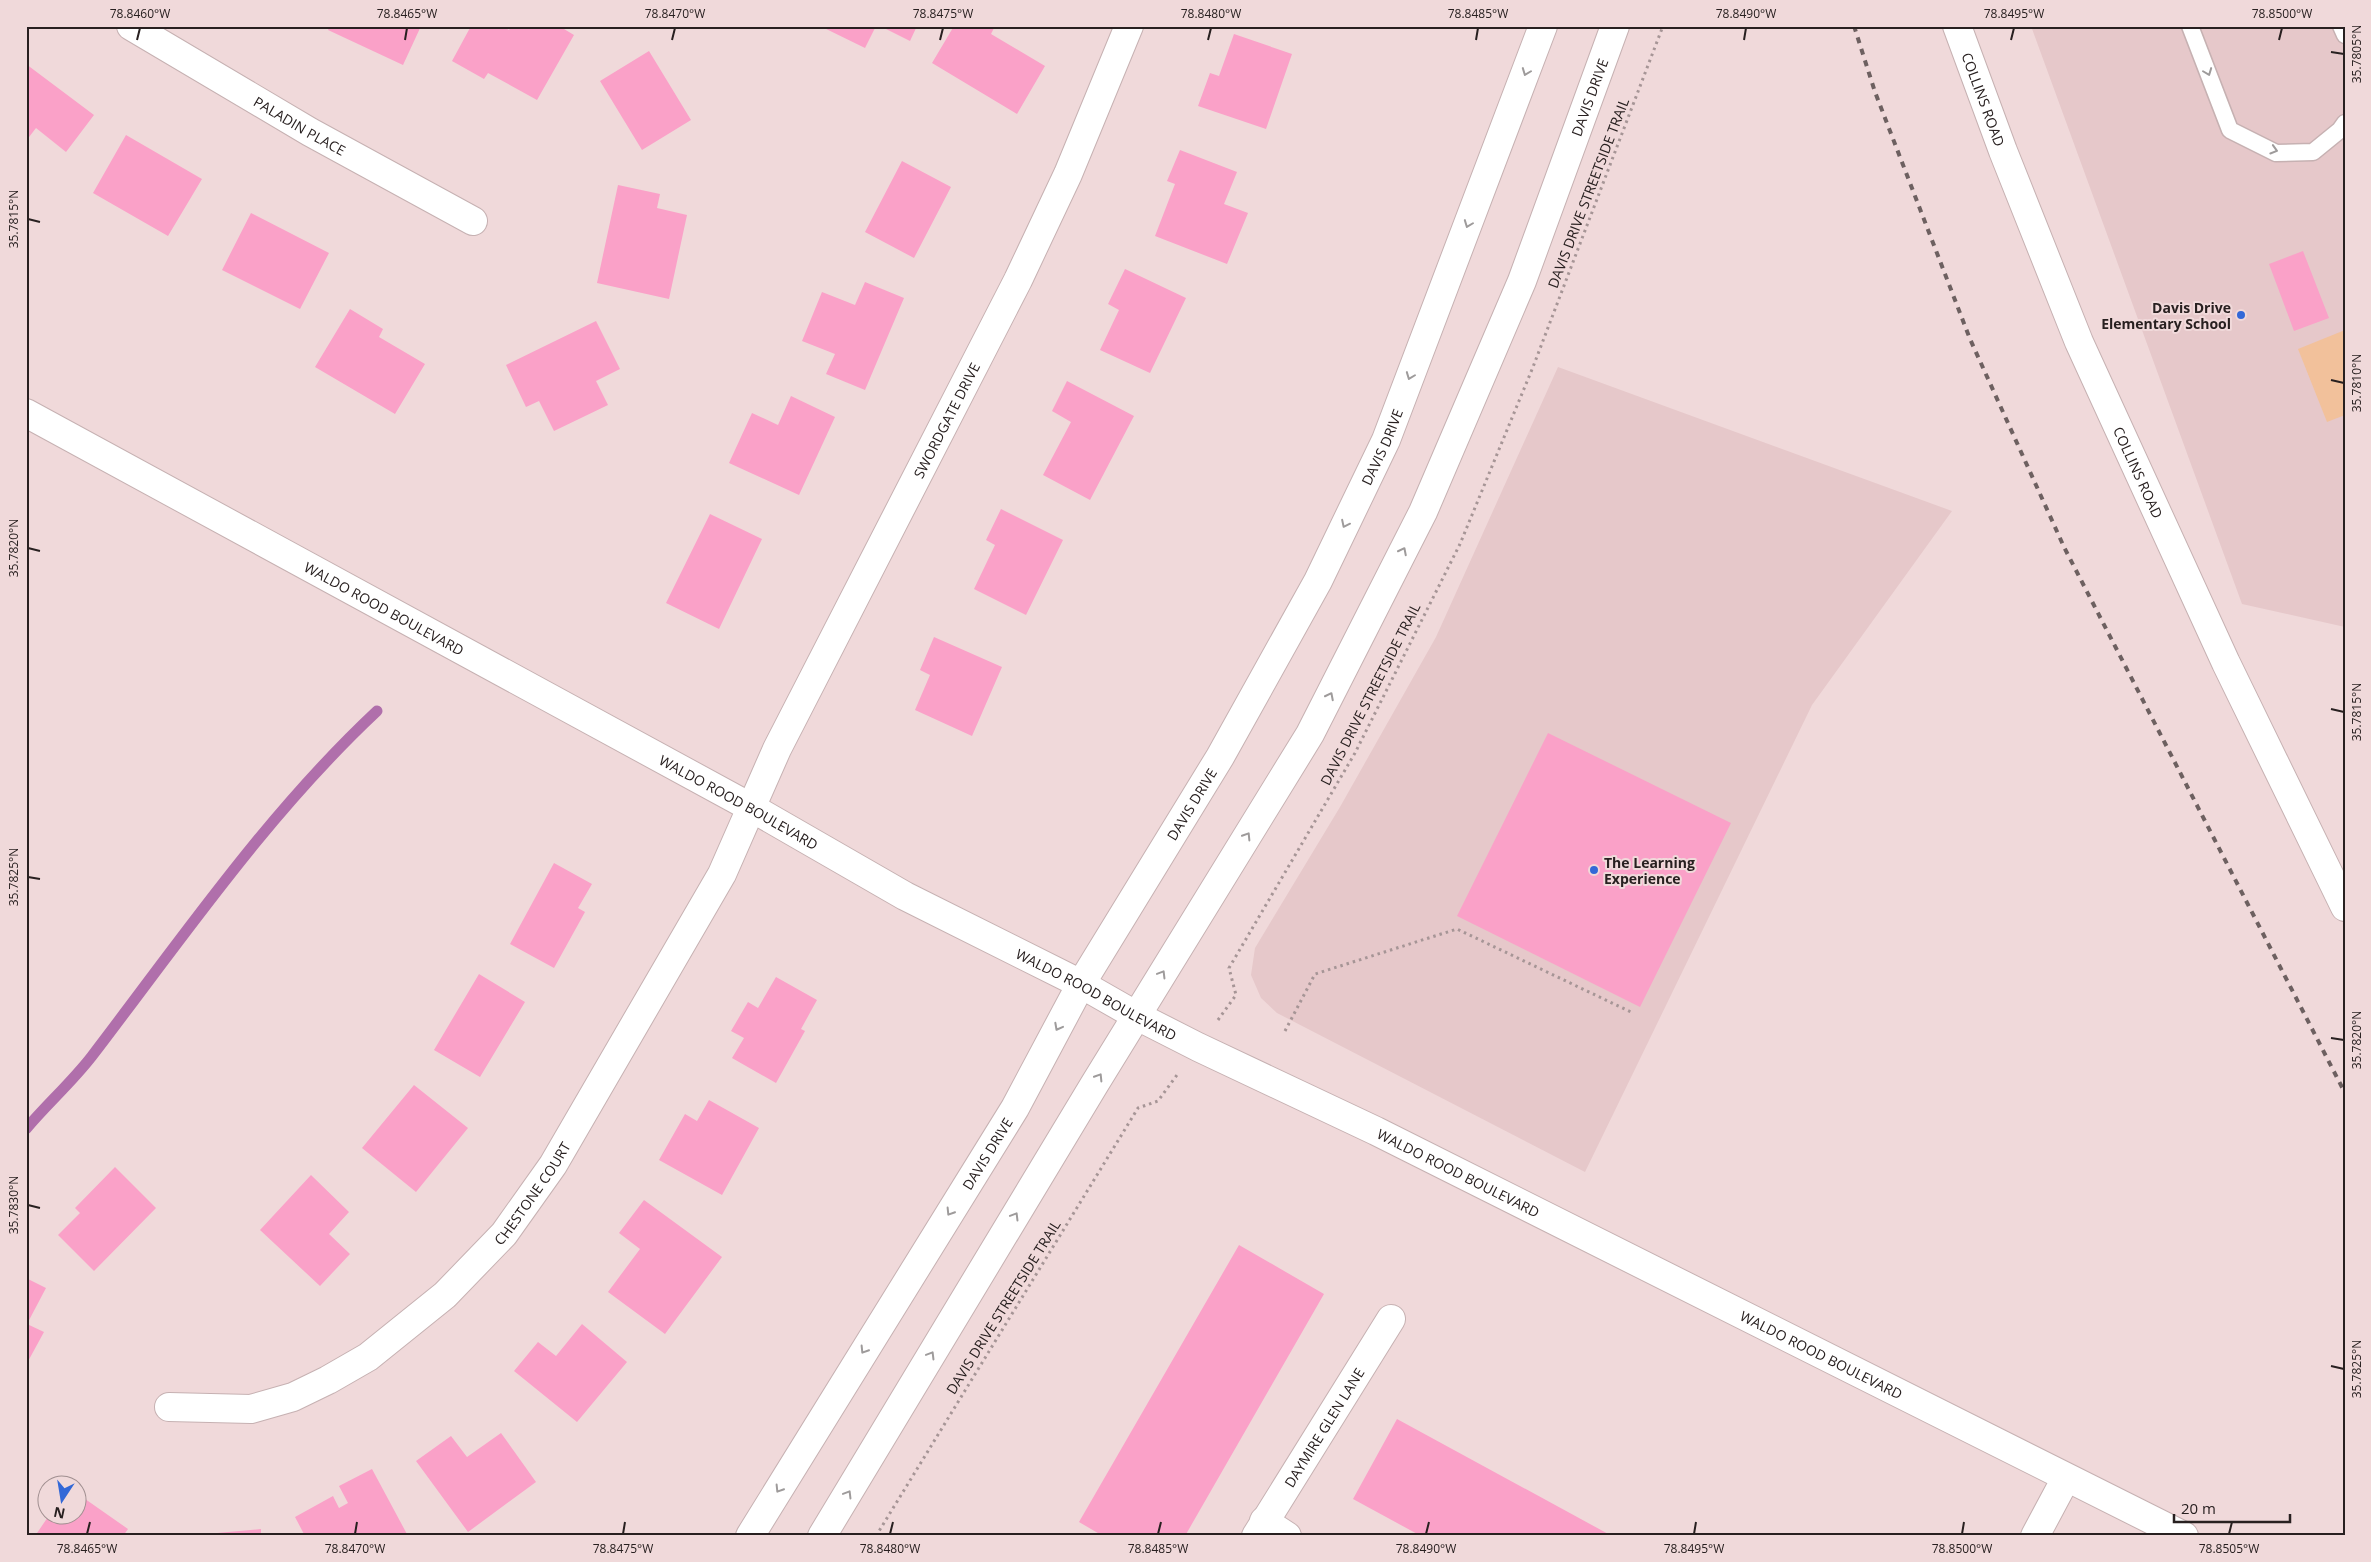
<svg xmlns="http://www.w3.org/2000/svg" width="2371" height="1562" font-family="'Open Sans',sans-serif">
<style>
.built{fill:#e6c8ca}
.green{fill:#f2c19b}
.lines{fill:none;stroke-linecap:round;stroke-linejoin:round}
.stream{stroke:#b06fab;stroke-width:11}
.building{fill:#faa1c8}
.lane-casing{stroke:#c6b1b2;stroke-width:19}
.street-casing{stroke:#c6b1b2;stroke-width:30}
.secondary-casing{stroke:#c6b1b2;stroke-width:30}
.primary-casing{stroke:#c6b1b2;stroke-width:30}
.path{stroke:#a69596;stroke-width:3;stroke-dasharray:2.5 4;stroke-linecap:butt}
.lane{stroke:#fff;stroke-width:16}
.street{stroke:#fff;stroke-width:28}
.secondary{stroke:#fff;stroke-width:28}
.primary{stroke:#fff;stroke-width:28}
.rail{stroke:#6d6060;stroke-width:4;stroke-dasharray:6 6;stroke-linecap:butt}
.oneway{stroke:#9e9b9b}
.ticks{fill:none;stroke:#282020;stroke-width:2}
.poi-dot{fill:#3368d7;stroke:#f0d9da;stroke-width:2}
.labels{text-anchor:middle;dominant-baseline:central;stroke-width:4;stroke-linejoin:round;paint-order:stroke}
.street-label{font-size:14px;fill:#282020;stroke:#f0d9da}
.poi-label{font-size:14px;font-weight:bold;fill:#282020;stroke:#f0d9da;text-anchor:end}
.neatline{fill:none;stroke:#282020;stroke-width:2}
.ticks-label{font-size:12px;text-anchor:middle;fill:#282020}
</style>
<rect width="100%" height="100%" fill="#f0d9da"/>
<path class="built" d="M 2031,26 L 2345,26 L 2345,627 L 2242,604 Z
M 1558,367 L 1952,511 L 1812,705 L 1585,1172 L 1277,1013 L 1261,998 L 1251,975 L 1255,948 L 1340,807 L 1436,637 Z"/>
<path class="green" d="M 2345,330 L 2345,415 L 2327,422 L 2298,349 Z"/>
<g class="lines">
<path class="stream" d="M 26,1129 C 47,1104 72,1082 92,1056 C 183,937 268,813 377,711"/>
</g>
<path class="building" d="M 330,26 L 421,26 L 403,65 L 328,30 Z
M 471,26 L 502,26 L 509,30 L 511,26 L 559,26 L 574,35 L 537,100 L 488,73 L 484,79 L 452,61 Z
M 820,26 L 876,26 L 865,48 Z
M 880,26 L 917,26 L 910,41 Z
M 954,26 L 995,26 L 991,34 L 1045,66 L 1017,114 L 932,63 Z
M 1234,34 L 1292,54 L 1266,129 L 1198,106 L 1210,73 L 1219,76 Z
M 649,51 L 691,120 L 642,150 L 600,81 Z
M 26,64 L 94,115 L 66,152 L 36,128 L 26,141 Z
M 126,135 L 202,179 L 168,236 L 93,193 Z
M 1180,150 L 1237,172 L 1224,204 L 1248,213 L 1227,264 L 1155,236 L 1175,184 L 1167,181 Z
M 902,161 L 951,187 L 914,258 L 865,232 Z
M 618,185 L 660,194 L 657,208 L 687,215 L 669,299 L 597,283 Z
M 251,213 L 329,253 L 300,309 L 222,270 Z
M 2303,251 L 2329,318 L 2294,331 L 2269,264 Z
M 1125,269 L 1186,298 L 1150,373 L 1100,350 L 1119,310 L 1108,304 Z
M 865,282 L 904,298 L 865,390 L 826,374 L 835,354 L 802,341 L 822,292 L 855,305 Z
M 350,309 L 383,329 L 379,337 L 425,364 L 395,414 L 315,367 Z
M 596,321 L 620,369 L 596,381 L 608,405 L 554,431 L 539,401 L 526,407 L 506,365 Z
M 1067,381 L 1134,416 L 1090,500 L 1043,475 L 1071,422 L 1052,411 Z
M 791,396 L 835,417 L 799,495 L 729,463 L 752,413 L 778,425 Z
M 1001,509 L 1063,540 L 1026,615 L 974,589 L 995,545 L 986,540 Z
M 710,514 L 762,539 L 719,629 L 666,603 Z
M 934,637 L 1002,667 L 972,736 L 915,710 L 930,675 L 920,670 Z
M 1548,733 L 1731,823 L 1640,1007 L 1457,916 Z
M 554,863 L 592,884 L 578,908 L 585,912 L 554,968 L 510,944 Z
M 479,974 L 525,1002 L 480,1077 L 434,1050 Z
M 776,977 L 817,1000 L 801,1029 L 805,1031 L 776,1083 L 732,1058 L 744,1038 L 731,1031 L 748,1002 L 758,1008 Z
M 414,1085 L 468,1128 L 416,1192 L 362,1148 Z
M 709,1100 L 759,1128 L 722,1195 L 659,1160 L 685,1114 L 697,1121 Z
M 115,1167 L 156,1208 L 94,1271 L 58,1235 L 80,1213 L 75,1208 Z
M 311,1175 L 349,1212 L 329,1234 L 350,1254 L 320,1286 L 260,1230 Z
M 644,1200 L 722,1257 L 665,1334 L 608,1292 L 640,1249 L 619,1233 Z
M 1239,1245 L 1324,1294 L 1185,1536 L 1103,1536 L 1079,1522 Z
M 26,1278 L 46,1288 L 27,1324 L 44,1332 L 26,1365 Z
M 582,1324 L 627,1362 L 577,1422 L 514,1371 L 538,1342 L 556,1356 Z
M 1397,1419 L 1612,1536 L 1421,1536 L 1353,1499 Z
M 501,1433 L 536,1482 L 468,1532 L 416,1461 L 451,1436 L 467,1457 Z
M 372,1469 L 408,1536 L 305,1536 L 295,1517 L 333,1496 L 339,1508 L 348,1503 L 339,1486 Z
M 78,1494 L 128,1529 L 123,1536 L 35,1536 L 50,1514 L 78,1514 Z
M 261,1529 L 261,1536 L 217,1536 L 217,1533 Z"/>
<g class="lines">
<g class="lane-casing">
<path id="lane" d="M 2190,26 L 2230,130 L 2276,153 L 2313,152 L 2340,130 L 2345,123
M 2341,26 L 2345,35"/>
</g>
<g class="street-casing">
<g id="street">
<path id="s1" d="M 131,26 L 310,132 L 473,221"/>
<path id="s2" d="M 169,1407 L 251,1409 L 293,1397 L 328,1380 L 368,1357 L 445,1295 L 504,1234 L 553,1165 L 722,874 L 777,749 L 1018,280 L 1068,174 L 1129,26"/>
<path d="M 1264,1521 L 1287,1536"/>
<path id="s3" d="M 1256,1536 L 1391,1319"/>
<path d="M 2035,1536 L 2066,1478"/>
</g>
</g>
<g class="secondary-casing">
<g id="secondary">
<path id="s4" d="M 1957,26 L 2003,151 L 2079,342 L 2226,663 L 2345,907"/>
<path id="s5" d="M 26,413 L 752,808 L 905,896 L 1081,984 L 1137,1016 L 1198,1047 L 1376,1131 L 2184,1536"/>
</g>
</g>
<g class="primary-casing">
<g id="primary">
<path id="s6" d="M 750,1536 L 1015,1108 L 1081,984 L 1220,757 L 1318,581 L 1386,440 L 1543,26"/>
<path id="s7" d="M 822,1536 L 1094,1085 L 1310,734 L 1423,512 L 1522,281 L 1615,26"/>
</g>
</g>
<path class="path" d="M 1218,1020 L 1236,995 L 1229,968 L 1355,753 L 1460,544 L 1533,367 L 1663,26
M 1285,1031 L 1315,974 L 1457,929 L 1633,1013
M 876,1536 L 1138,1108 L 1158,1101 L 1177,1075"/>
<use href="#lane" class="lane"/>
<use href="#street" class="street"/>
<use href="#secondary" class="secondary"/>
<use href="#primary" class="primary"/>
<path class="rail" d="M 1854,26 L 1875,92 L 1970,339 L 2064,547 L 2345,1093"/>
</g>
<defs><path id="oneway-chevron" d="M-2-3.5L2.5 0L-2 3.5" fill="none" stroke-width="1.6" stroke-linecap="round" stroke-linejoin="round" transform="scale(1.25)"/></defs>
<g class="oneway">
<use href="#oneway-chevron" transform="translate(1526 72) rotate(111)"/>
<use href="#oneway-chevron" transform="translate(2208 72) rotate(69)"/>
<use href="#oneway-chevron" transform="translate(2274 150) rotate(17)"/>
<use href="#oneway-chevron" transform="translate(1468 224) rotate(111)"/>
<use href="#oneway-chevron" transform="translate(1410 376) rotate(111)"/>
<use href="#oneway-chevron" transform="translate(1345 524) rotate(116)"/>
<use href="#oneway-chevron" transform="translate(1403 551) rotate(-63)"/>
<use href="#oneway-chevron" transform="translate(1330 696) rotate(-63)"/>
<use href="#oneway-chevron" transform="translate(1247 836) rotate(-58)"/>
<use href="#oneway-chevron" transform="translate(1162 974) rotate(-59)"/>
<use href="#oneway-chevron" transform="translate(1058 1027) rotate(118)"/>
<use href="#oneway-chevron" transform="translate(1099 1077) rotate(-58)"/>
<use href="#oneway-chevron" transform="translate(950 1212) rotate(122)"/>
<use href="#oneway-chevron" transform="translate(1015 1216) rotate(-59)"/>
<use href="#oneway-chevron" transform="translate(864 1350) rotate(122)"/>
<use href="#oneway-chevron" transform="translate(931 1355) rotate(-59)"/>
<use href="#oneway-chevron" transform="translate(779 1489) rotate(122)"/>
<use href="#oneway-chevron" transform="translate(848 1494) rotate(-59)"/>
</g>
<path class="ticks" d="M 137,40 L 140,28M 405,40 L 407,28M 672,40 L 675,28M 940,40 L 943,28M 1208,40 L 1211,28M 1476,40 L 1478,28M 1744,40 L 1746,28M 2011,40 L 2014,28M 2279,40 L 2282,28M 2331,52 L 2344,54M 28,219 L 40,222M 2331,380 L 2344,383M 28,548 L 40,551M 2331,709 L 2344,712M 28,877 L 40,879M 2331,1038 L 2344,1040M 28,1205 L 40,1208M 2331,1366 L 2344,1369M 87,1534 L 90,1522M 355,1534 L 357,1522M 623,1534 L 625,1522M 890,1534 L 893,1522M 1158,1534 L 1161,1522M 1426,1534 L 1429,1522M 1694,1534 L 1696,1522M 1962,1534 L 1964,1522M 2229,1534 L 2232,1522"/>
<g class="poi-dot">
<circle cx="2241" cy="315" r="5"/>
<circle cx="1594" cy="870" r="5"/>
</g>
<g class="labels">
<g class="street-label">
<text stroke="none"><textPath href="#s7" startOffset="1635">DAVIS DRIVE</textPath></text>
<text stroke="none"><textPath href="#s4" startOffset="78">COLLINS ROAD</textPath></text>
<text stroke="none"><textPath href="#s1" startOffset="196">PALADIN PLACE</textPath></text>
<text transform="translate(1588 193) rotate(-69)">DAVIS DRIVE STREETSIDE TRAIL</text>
<text stroke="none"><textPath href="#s2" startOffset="1322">SWORDGATE DRIVE</textPath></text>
<text stroke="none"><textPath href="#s6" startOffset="1260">DAVIS DRIVE</textPath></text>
<text stroke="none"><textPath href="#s4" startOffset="482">COLLINS ROAD</textPath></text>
<text stroke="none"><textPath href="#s5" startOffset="408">WALDO ROOD BOULEVARD</textPath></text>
<text transform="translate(1370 694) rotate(-63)">DAVIS DRIVE STREETSIDE TRAIL</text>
<text stroke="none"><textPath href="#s5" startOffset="812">WALDO ROOD BOULEVARD</textPath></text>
<text stroke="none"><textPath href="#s6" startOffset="855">DAVIS DRIVE</textPath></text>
<text stroke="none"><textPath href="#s5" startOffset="1218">WALDO ROOD BOULEVARD</textPath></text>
<text stroke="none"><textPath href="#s6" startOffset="450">DAVIS DRIVE</textPath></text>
<text stroke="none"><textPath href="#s5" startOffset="1622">WALDO ROOD BOULEVARD</textPath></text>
<text stroke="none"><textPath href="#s2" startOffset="444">CHESTONE COURT</textPath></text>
<text transform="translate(1003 1307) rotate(-58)">DAVIS DRIVE STREETSIDE TRAIL</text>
<text stroke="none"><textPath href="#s5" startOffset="2028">WALDO ROOD BOULEVARD</textPath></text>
<text stroke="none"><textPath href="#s3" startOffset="128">DAYMIRE GLEN LANE</textPath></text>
</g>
<g class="poi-label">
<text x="2231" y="307">Davis Drive<tspan x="2231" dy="16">Elementary School</tspan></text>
<text x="1604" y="862" text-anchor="start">The Learning<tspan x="1604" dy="16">Experience</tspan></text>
</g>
</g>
<rect width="2371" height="1562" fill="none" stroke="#f0d9da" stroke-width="55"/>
<g transform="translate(62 1500) rotate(192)"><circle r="24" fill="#f0d9da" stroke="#a08f90"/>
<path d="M0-4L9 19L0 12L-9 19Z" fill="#3368d7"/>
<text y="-8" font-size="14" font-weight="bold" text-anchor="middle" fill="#282020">N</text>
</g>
<path d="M2174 1514v8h116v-8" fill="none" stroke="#282020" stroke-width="2.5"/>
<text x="2181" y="1514" font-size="15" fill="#282020" stroke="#f0d9da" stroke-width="4" paint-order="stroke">20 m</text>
<rect x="28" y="28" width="2316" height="1506" class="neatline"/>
<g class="ticks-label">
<text x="140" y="18">78.8460°W</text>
<text x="407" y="18">78.8465°W</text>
<text x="675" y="18">78.8470°W</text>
<text x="943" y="18">78.8475°W</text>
<text x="1211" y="18">78.8480°W</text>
<text x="1478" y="18">78.8485°W</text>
<text x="1746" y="18">78.8490°W</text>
<text x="2014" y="18">78.8495°W</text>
<text x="2282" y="18">78.8500°W</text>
<text transform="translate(2357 54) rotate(-90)" y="4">35.7805°N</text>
<text transform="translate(14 219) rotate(-90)" y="4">35.7815°N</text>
<text transform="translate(2357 383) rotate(-90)" y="4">35.7810°N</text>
<text transform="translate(14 548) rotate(-90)" y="4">35.7820°N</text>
<text transform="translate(2357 712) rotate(-90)" y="4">35.7815°N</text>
<text transform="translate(14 877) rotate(-90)" y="4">35.7825°N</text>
<text transform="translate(2357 1040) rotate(-90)" y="4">35.7820°N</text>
<text transform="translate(14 1205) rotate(-90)" y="4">35.7830°N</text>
<text transform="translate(2357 1369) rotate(-90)" y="4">35.7825°N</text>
<text x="87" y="1553">78.8465°W</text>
<text x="355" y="1553">78.8470°W</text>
<text x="623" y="1553">78.8475°W</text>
<text x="890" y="1553">78.8480°W</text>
<text x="1158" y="1553">78.8485°W</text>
<text x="1426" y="1553">78.8490°W</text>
<text x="1694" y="1553">78.8495°W</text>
<text x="1962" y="1553">78.8500°W</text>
<text x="2229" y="1553">78.8505°W</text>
</g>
</svg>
